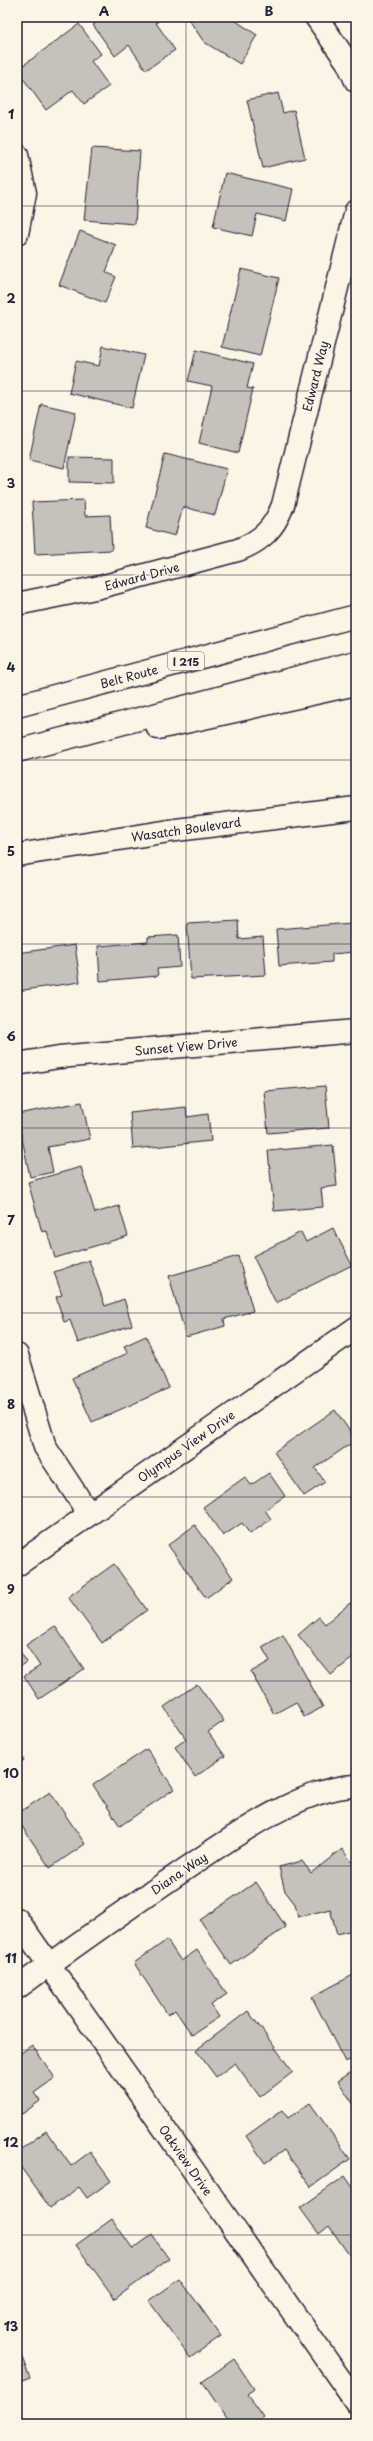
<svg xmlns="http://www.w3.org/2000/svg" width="373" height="2441" font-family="'Playpen Sans',sans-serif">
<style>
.building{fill:#c6c1bb;stroke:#22223b}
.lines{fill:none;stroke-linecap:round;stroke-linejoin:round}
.minor-casing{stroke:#22223b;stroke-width:25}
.tertiary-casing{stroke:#22223b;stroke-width:25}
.secondary-casing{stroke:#22223b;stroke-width:25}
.motorway-casing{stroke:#22223b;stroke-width:25}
.minor{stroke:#fcf5e5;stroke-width:22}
.tertiary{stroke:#fcf5e5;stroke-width:22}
.secondary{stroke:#fcf5e5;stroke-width:22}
.motorway{stroke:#fcf5e5;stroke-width:22}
.grid{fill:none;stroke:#22223b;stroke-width:1;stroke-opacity:0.55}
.labels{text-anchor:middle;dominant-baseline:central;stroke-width:3;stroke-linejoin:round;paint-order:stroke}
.shield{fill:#fcf5e5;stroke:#63616e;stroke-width:1}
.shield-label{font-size:11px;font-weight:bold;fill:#22223b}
.street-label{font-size:12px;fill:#22223b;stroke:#fcf5e5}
.neatline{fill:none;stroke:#22223b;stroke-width:1.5}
.grid-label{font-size:13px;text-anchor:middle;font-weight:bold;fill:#22223b}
</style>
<rect width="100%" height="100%" fill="#fcf5e5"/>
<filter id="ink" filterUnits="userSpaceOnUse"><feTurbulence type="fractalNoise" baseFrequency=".025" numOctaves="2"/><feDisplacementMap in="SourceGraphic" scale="8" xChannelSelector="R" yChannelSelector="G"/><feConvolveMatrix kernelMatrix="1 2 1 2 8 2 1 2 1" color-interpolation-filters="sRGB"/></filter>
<g filter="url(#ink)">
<path class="building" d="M 105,17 L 163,17 L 156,23 L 175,50 L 146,70 L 129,45 L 115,56 L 93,25 Z
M 187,17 L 230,17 L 257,35 L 240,64 L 204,42 Z
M 79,24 L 101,54 L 91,61 L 109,86 L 84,104 L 73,90 L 46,110 L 17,70 Z
M 278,93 L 283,113 L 294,110 L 305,158 L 263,168 L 247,100 Z
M 92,148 L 140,151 L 135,224 L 84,220 Z
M 225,173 L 293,189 L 286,221 L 257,214 L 252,236 L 213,227 Z
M 80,231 L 116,245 L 106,272 L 116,277 L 105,303 L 59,285 Z
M 241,269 L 279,278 L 260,356 L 222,347 Z
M 103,346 L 144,355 L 132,408 L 69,393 L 76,361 L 99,366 Z
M 196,350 L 253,364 L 247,388 L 253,389 L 238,453 L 199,443 L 212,386 L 188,381 Z
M 41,404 L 76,412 L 64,468 L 29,460 Z
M 165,454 L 227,469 L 215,515 L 183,507 L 175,536 L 146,528 Z
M 69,457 L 114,458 L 114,483 L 69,482 Z
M 84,500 L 85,516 L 110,515 L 112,550 L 35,554 L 32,502 Z
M 238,920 L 239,939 L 263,937 L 266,975 L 191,979 L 187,923 Z
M 352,923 L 354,952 L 332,954 L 332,962 L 279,966 L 276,929 Z
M 178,935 L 180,967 L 157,969 L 158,976 L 100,981 L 98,946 L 148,942 L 148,937 Z
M 75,945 L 80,982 L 17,991 L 17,953 Z
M 325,1086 L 329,1128 L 268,1133 L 264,1091 Z
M 82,1102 L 90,1139 L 48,1147 L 53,1172 L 30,1177 L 17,1114 Z
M 186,1107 L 187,1117 L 208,1114 L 211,1141 L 133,1149 L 130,1113 Z
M 333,1145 L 337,1186 L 321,1188 L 323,1207 L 274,1211 L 268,1151 Z
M 81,1167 L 95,1213 L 119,1206 L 128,1236 L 55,1258 L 47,1231 L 42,1232 L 28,1182 Z
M 333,1228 L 352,1265 L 276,1303 L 253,1256 L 301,1232 L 306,1242 Z
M 238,1256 L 253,1311 L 224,1319 L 225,1326 L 186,1337 L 169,1276 Z
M 89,1260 L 105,1306 L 124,1299 L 132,1325 L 78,1343 L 70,1320 L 64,1322 L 56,1297 L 62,1295 L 54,1272 Z
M 146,1336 L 169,1388 L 92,1422 L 72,1378 L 128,1353 L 124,1346 Z
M 356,1401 L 356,1412 L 351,1404 Z
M 335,1410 L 356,1440 L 315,1468 L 325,1482 L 304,1496 L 274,1452 Z
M 269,1473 L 285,1496 L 265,1510 L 271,1519 L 250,1534 L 242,1523 L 223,1536 L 203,1507 L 245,1477 L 251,1485 Z
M 195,1525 L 233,1578 L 206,1598 L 168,1545 Z
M 114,1564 L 147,1610 L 102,1643 L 68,1597 Z
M 350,1603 L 356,1611 L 356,1660 L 354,1657 L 331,1675 L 298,1635 L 319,1617 L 325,1624 Z
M 55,1626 L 84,1669 L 39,1699 L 24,1676 L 40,1666 L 26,1645 Z
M 283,1635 L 323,1707 L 304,1717 L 296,1702 L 274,1714 L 251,1672 L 270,1661 L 262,1647 Z
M 17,1647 L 27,1662 L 17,1669 Z
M 197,1684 L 224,1721 L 208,1732 L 225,1756 L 195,1777 L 175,1747 L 186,1739 L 164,1707 Z
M 147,1749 L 174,1789 L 120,1826 L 93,1785 Z
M 17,1750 L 24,1760 L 17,1764 Z
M 50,1792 L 85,1844 L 50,1868 L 17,1819 L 17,1814 Z
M 342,1849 L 356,1868 L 356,1929 L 337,1934 L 330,1909 L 298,1917 L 295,1904 L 285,1891 L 279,1867 L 302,1861 L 311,1873 Z
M 256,1882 L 286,1927 L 231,1965 L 200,1920 Z
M 167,1940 L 181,1961 L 197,1950 L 227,1994 L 211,2005 L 219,2017 L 192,2035 L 175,2010 L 168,2015 L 134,1963 Z
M 353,1975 L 356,1981 L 356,2057 L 345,2062 L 312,1997 Z
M 248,2011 L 293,2072 L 260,2097 L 235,2063 L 216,2077 L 196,2050 Z
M 32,2045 L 55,2078 L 34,2093 L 40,2101 L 22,2114 L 17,2107 L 17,2056 Z
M 356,2069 L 356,2108 L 338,2081 Z
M 310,2103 L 350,2159 L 311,2187 L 284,2150 L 265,2163 L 246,2136 L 282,2110 L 288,2118 Z
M 46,2131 L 71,2166 L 90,2152 L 111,2181 L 87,2198 L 79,2187 L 50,2208 L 17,2162 L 17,2152 Z
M 345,2176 L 356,2192 L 356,2265 L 329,2226 L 319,2234 L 300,2208 Z
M 112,2219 L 133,2249 L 152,2235 L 169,2259 L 115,2299 L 76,2245 Z
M 180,2279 L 221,2336 L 190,2358 L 149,2301 Z
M 17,2345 L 30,2378 L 17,2383 Z
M 234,2359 L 254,2389 L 247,2394 L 264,2418 L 255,2424 L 231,2424 L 202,2382 Z"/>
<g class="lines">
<g class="minor-casing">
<path id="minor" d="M 316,17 L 348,63 L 356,81
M 17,155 L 25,193 L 17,234
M 17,604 L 100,587 L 238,550 C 261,541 274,529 283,505 L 356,211
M 17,1064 L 59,1057 L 356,1031
M 17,1355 L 45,1447 L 89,1514
M 17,1565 L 356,1328
M 17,1988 C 70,1949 124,1911 178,1874 C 224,1843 300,1787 356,1786"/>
</g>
<g class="tertiary-casing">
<path id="tertiary" d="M 17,1919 L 356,2402"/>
</g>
<g class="secondary-casing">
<path id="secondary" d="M 17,855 L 176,830 L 356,808"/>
</g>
<g class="motorway-casing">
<path id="motorway" d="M 17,706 L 356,616
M 158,728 L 356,684
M 17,751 L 356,662"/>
</g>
<use href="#minor" class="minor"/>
<use href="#tertiary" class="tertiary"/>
<use href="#secondary" class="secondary"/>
<use href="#motorway" class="motorway"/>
</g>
</g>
<path class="grid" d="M 186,17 L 186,2424M 17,206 L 356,206M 17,391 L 356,391M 17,575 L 356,575M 17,760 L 356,760M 17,944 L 356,944M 17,1128 L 356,1128M 17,1313 L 356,1313M 17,1497 L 356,1497M 17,1681 L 356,1681M 17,1866 L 356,1866M 17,2050 L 356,2050M 17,2235 L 356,2235"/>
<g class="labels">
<rect class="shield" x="168" y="652" width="36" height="18" rx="3"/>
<g class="shield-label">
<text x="186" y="661">I 215</text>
</g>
<g class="street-label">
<text transform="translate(315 376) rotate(-76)">Edward Way</text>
<text transform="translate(142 576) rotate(-15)">Edward Drive</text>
<text transform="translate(129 676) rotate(-15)">Belt Route</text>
<text transform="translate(186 829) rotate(-8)">Wasatch Boulevard</text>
<text transform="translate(186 1046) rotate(-5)">Sunset View Drive</text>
<text transform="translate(186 1446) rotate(-35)">Olympus View Drive</text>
<text transform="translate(179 1873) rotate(-34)">Diana Way</text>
<text transform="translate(186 2160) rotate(55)">Oakview Drive</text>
</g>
</g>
<rect width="373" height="2441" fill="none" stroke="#fcf5e5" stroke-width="44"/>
<rect x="22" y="22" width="329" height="2397" class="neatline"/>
<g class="grid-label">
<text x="104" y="16">A</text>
<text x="269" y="16">B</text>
<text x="11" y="119">1</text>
<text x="11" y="303">2</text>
<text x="11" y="488">3</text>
<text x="11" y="672">4</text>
<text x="11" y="856">5</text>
<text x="11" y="1041">6</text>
<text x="11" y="1225">7</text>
<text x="11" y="1409">8</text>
<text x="11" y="1594">9</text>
<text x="11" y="1778">10</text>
<text x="11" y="1963">11</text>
<text x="11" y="2147">12</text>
<text x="11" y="2331">13</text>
</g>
</svg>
